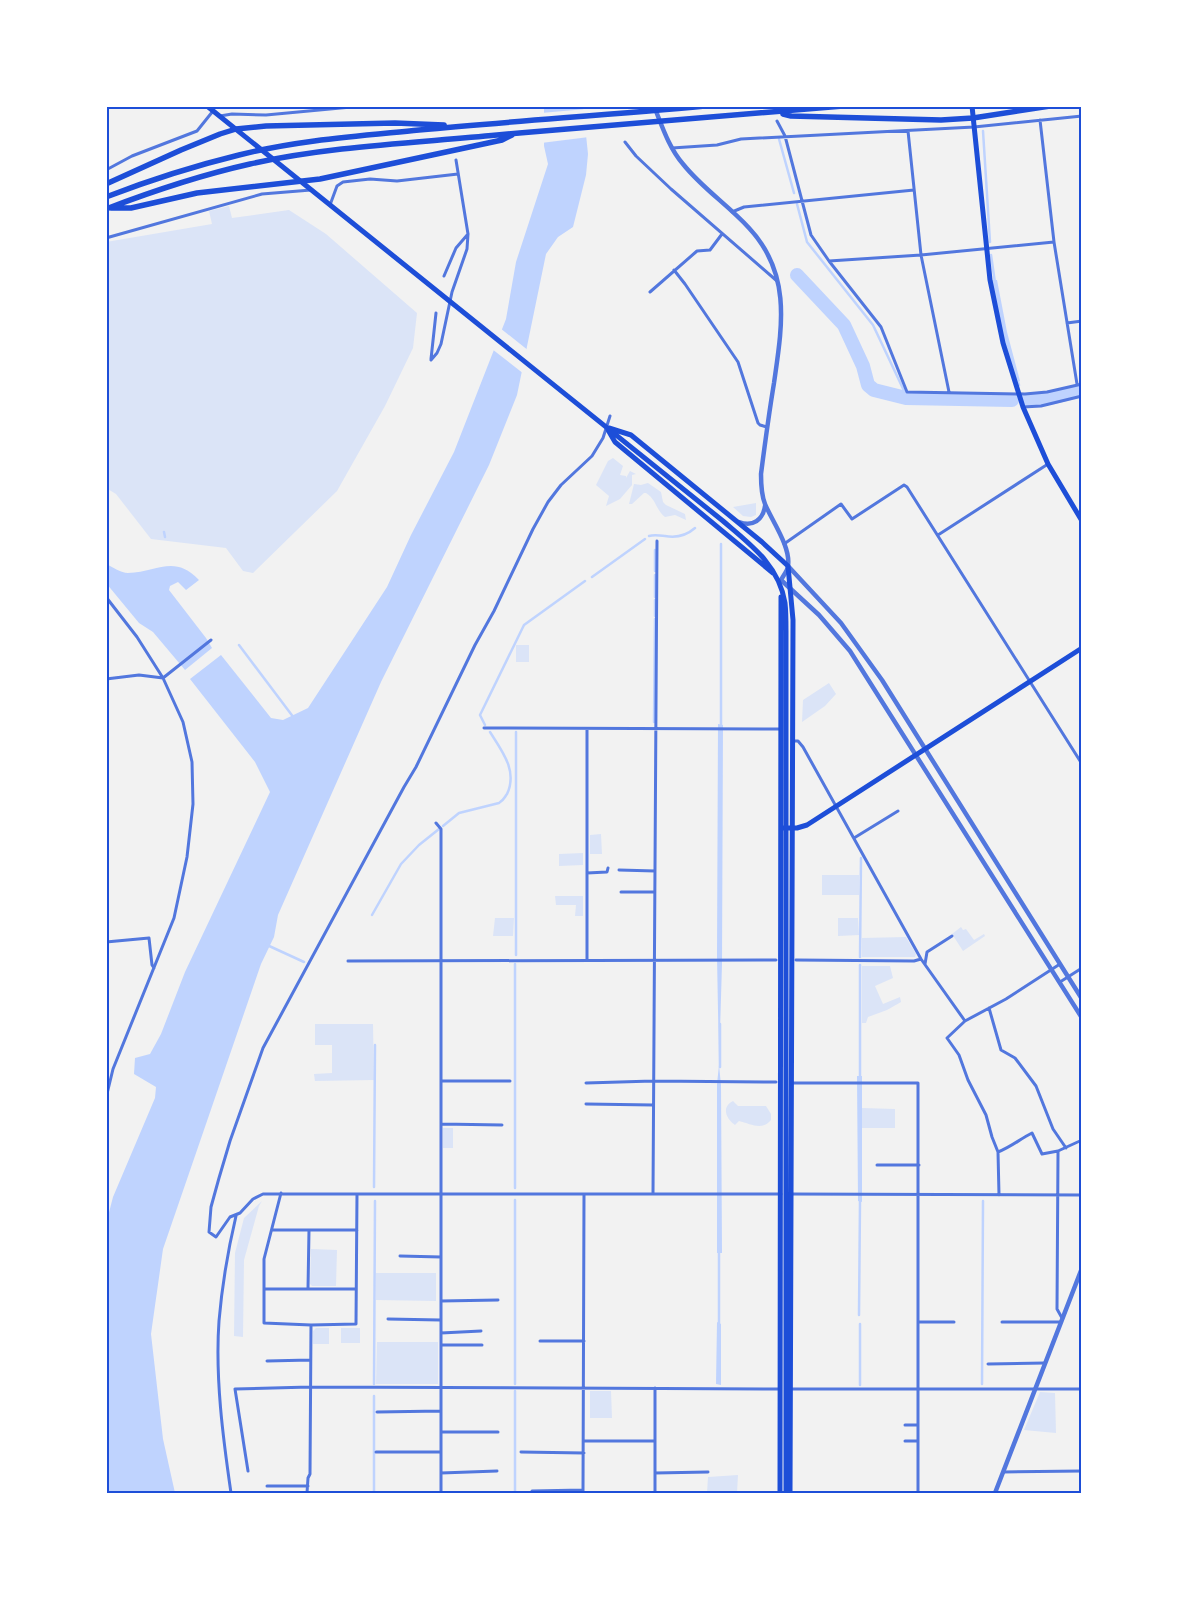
<svg xmlns="http://www.w3.org/2000/svg" width="1188" height="1599" font-family="'Noto Sans',sans-serif">
<style>
.green{fill:#dbe4f7}
.water{fill:#bfd3fe}
.pier{fill:#f2f2f2}
.lines{fill:none;stroke-linecap:round;stroke-linejoin:round}
.stream{stroke:#bfd3fe;stroke-width:2.5}
.river{stroke:#bfd3fe;stroke-width:14}
.minor{stroke:#5277de;stroke-width:3}
.tertiary{stroke:#5277de;stroke-width:4.5}
.secondary{stroke:#1d4ed8;stroke-width:5}
.primary{stroke:#1d4ed8;stroke-width:5}
.trunk{stroke:#1d4ed8;stroke-width:5.5}
.neatline{fill:none;stroke:#1d4ed8;stroke-width:2}
</style>
<rect width="100%" height="100%" fill="#f2f2f2"/>
<path class="green" d="M 229,206 L 232,218 L 289,210 L 326,234 L 417,313 L 413,348 L 385,406 L 337,491 L 253,573 L 243,571 L 226,548 L 151,539 L 116,494 L 106,488 L 106,242 L 212,224 L 209,211 Z
M 613,458 L 623,466 L 620,475 L 626,476 L 626,478 L 630,471 L 636,474 L 632,475 L 632,485 L 620,499 L 606,506 L 609,496 L 596,485 L 608,461 Z
M 648,483 L 661,492 L 663,502 L 666,505 L 685,514 L 686,520 L 675,515 L 665,517 C 656,510 656,499 646,493 L 644,493 L 632,504 L 629,504 L 634,484 L 641,485 Z
M 756,503 L 756,515 L 751,517 L 743,516 L 733,507 Z
M 516,645 L 529,645 L 529,662 L 516,662 Z
M 829,683 L 836,694 L 825,706 L 802,722 L 803,700 Z
M 601,834 L 602,854 L 590,854 L 590,835 Z
M 583,853 L 583,865 L 559,866 L 559,854 Z
M 822,875 L 859,875 L 859,895 L 822,895 Z
M 555,896 L 583,896 L 583,916 L 575,916 L 576,905 L 556,905 Z
M 495,918 L 514,918 L 513,936 L 493,936 Z
M 838,918 L 858,918 L 859,935 L 838,936 Z
M 961,927 L 963,930 L 966,929 L 974,940 L 984,934 L 985,936 L 963,951 L 952,934 Z
M 906,937 L 916,954 L 915,957 L 862,957 L 862,938 Z
M 862,966 L 890,966 L 893,978 L 875,986 L 883,1004 L 900,997 L 901,1002 L 887,1010 L 868,1017 L 866,1023 L 862,1023 Z
M 315,1024 L 373,1024 L 374,1080 L 315,1081 L 314,1074 L 332,1073 L 332,1045 L 315,1045 Z
M 733,1101 L 738,1106 L 766,1106 L 771,1114 L 771,1120 C 762,1131 751,1124 739,1121 L 735,1125 C 726,1119 721,1107 733,1101 Z
M 862,1108 L 895,1109 L 895,1128 L 862,1128 Z
M 443,1128 L 453,1128 L 453,1148 L 443,1148 Z
M 262,1201 L 259,1206 L 244,1260 L 243,1337 L 234,1336 L 235,1253 L 244,1218 Z
M 311,1249 L 337,1250 L 336,1286 L 312,1286 L 310,1284 Z
M 376,1273 L 436,1273 L 436,1301 L 376,1300 Z
M 316,1328 L 329,1328 L 329,1344 L 313,1344 L 313,1331 Z
M 341,1328 L 360,1328 L 360,1343 L 341,1343 Z
M 377,1342 L 438,1342 L 438,1384 L 376,1384 Z
M 590,1391 L 611,1391 L 612,1418 L 590,1418 Z
M 1040,1392 L 1055,1393 L 1056,1433 L 1024,1430 Z
M 738,1475 L 737,1493 L 707,1493 L 708,1477 Z"/>
<path class="water" d="M 544,106 L 583,106 L 588,154 L 586,175 L 573,227 L 558,237 L 546,254 L 517,395 L 489,465 L 381,682 L 278,915 L 274,937 L 261,964 L 163,1249 L 151,1334 L 163,1439 L 175,1493 L 106,1493 L 106,1224 L 113,1197 L 155,1098 L 156,1087 L 134,1074 L 135,1058 L 150,1054 L 161,1034 L 185,972 L 270,792 L 255,762 L 190,679 L 221,655 L 271,718 L 283,720 L 308,708 L 387,587 L 411,535 L 454,452 L 506,319 L 516,262 L 548,164 L 544,146 Z
M 992,280 L 997,280 L 1007,332 L 1020,381 L 1016,382 L 1002,333 Z
M 106,564 C 113,567 121,573 128,573 C 158,572 174,554 199,580 L 186,590 L 178,582 L 170,586 L 169,590 L 206,638 L 212,648 L 185,670 L 153,632 L 139,623 L 106,583 Z
M 718,724 L 723,725 L 722,964 L 719,1065 L 721,1085 L 722,1253 L 717,1253 L 717,1084 L 719,1065 L 717,956 Z
M 857,1076 L 862,1076 L 862,1202 L 858,1201 Z
M 717,1322 L 721,1324 L 721,1385 L 716,1384 Z"/>
<path class="pier" d="M 586,109 L 589,137 L 541,143 L 541,113 Z
M 500,328 L 529,351 L 524,374 L 492,349 Z"/>
<g class="lines">
<path class="stream" d="M 983,131 L 990,242
M 779,139 L 794,193
M 797,204 L 807,242 L 873,325 L 906,395
M 991,255 L 995,283
M 1017,378 L 1019,385
M 164,532 L 165,537
M 649,536 C 656,534 659,536 665,536 C 676,538 687,535 695,528
M 721,544 L 721,725
M 655,571 L 655,550
M 592,577 L 645,539
M 655,597 L 655,575
M 655,616 L 655,600
M 239,645 L 294,718
M 654,722 L 655,619
M 485,725 L 480,715 L 524,625 L 585,581
M 516,732 L 516,955
M 443,826 L 459,813 L 499,803 C 504,800 504,798 507,794 C 518,771 502,751 490,732
M 372,915 L 401,864 L 419,845 L 439,829
M 267,945 L 304,962
M 860,957 L 861,858
M 515,964 L 515,1188
M 720,1067 L 720,1024
M 860,1076 L 860,965
M 374,1187 L 375,1045
M 515,1200 L 515,1384
M 859,1315 L 860,1201
M 719,1326 L 719,1253
M 374,1384 L 375,1201
M 982,1384 L 983,1201
M 860,1385 L 860,1324
M 374,1396 L 374,1493
M 515,1493 L 515,1391"/>
<path class="river" d="M 797,275 L 844,325 L 863,366 L 868,385 L 874,390 L 906,398 L 1012,400
M 1027,400 L 1050,398 L 1082,390"/>
<path class="minor" d="M 220,116 L 232,114 L 266,115 L 362,106
M 1040,120 L 1054,242 L 1077,384
M 777,121 L 785,136 L 811,235 L 829,261 L 881,327 L 907,392 L 1025,394 L 1047,392 L 1082,384
M 908,131 L 921,255 L 949,392
M 625,142 L 636,156 L 671,189 L 777,281
M 672,148 L 717,145 L 741,139 L 974,127 L 1082,116
M 106,170 L 132,156 L 197,131 L 213,111
M 330,205 L 337,186 L 343,182 L 370,179 L 397,181 L 458,174
M 732,212 L 744,207 L 914,190
M 106,238 L 262,194 L 311,190
M 829,261 L 921,255 L 1054,242
M 674,270 L 685,284 L 738,362 L 758,423 L 760,425 L 767,427
M 444,276 L 456,248 L 468,234
M 650,292 L 697,251 L 710,250 L 722,234
M 1067,323 L 1082,321
M 431,359 L 436,313
M 431,360 L 437,353 L 441,344 L 452,292 L 467,249 L 468,234 L 456,160
M 1023,407 L 1041,406 L 1082,396
M 610,416 L 603,438 L 592,456 L 561,485 L 548,502 L 533,529 L 494,611 L 475,645 L 416,767 L 404,787 L 263,1048 L 230,1141 L 219,1178 L 211,1207 L 209,1232 L 216,1237 L 230,1217 L 240,1213 L 253,1199 L 263,1194 L 781,1194
M 938,535 L 1048,464
M 784,544 L 841,504 L 852,519 L 904,485 L 907,487 L 1082,764
M 106,597 L 137,637 L 163,678 L 183,722 L 192,762 L 193,804 L 187,857 L 174,918 L 113,1069 L 106,1098
M 106,679 L 139,675 L 163,678 L 211,640
M 484,728 L 781,729
M 793,741 L 798,741 L 803,747 L 921,959 L 965,1021 L 1006,999 L 1060,964
M 436,823 L 441,829 L 441,1493
M 854,838 L 898,811
M 619,870 L 655,871
M 587,873 L 607,872 L 608,868
M 621,892 L 655,892
M 106,942 L 149,938 L 152,965 L 154,968
M 587,960 L 587,729
M 796,960 L 914,961 L 921,959
M 348,961 L 776,960
M 925,964 L 927,952 L 952,936
M 1060,982 L 1082,968
M 989,1008 L 1001,1050 L 1015,1058 L 1036,1086 L 1053,1129 L 1066,1148
M 965,1021 L 947,1038 L 959,1055 L 968,1080 L 986,1115 L 992,1137 L 998,1152 L 999,1195
M 441,1081 L 510,1081
M 586,1083 L 653,1081 L 776,1082
M 791,1083 L 918,1083 L 918,1493
M 586,1104 L 653,1105
M 441,1124 L 502,1125
M 998,1152 C 1011,1147 1020,1139 1032,1133 L 1042,1154 L 1058,1151
M 877,1165 L 919,1165
M 281,1193 L 264,1259 L 264,1323 L 311,1325 L 356,1324 L 357,1194
M 653,1194 L 657,541
M 790,1194 L 1082,1195
M 272,1230 L 357,1230
M 400,1256 L 441,1257
M 264,1289 L 356,1289
M 308,1289 L 309,1230
M 441,1301 L 498,1300
M 1062,1318 L 1057,1309 L 1058,1154 L 1058,1151 L 1082,1140
M 388,1319 L 440,1320
M 919,1322 L 954,1322
M 1002,1322 L 1061,1322
M 441,1333 L 481,1331
M 540,1341 L 584,1341
M 441,1345 L 482,1345
M 267,1361 L 310,1360
M 988,1364 L 1045,1363
M 791,1389 L 1082,1389
M 377,1412 L 441,1411
M 905,1425 L 918,1425
M 441,1432 L 498,1432
M 584,1441 L 655,1441
M 905,1441 L 918,1441
M 376,1452 L 441,1452
M 521,1452 L 584,1453
M 248,1471 L 235,1389 L 310,1387 L 780,1389
M 1003,1472 L 1082,1471
M 441,1473 L 497,1471
M 655,1473 L 708,1472
M 267,1486 L 308,1486
M 532,1491 L 583,1490
M 231,1493 C 223,1438 215,1377 219,1321 C 222,1286 228,1250 236,1216
M 307,1493 L 308,1478 L 310,1474 L 311,1325
M 583,1493 L 584,1194
M 655,1493 L 655,1388"/>
<path class="tertiary" d="M 654,106 C 662,126 669,148 683,164 C 702,188 728,205 749,228 C 792,274 782,327 774,383 C 769,413 765,443 761,474 C 761,484 761,494 765,504 C 772,521 791,547 788,566 C 788,570 783,576 781,580 L 819,615 L 850,651 L 1082,1018
M 739,522 C 753,527 763,520 765,506
M 788,566 L 841,623 L 882,680 L 1082,999
M 995,1493 L 1082,1268"/>
<path class="secondary" d="M 972,106 L 990,280 L 1003,343 L 1023,407 L 1048,464 L 1082,521
M 782,828 L 797,828 L 807,825 L 1082,648"/>
<path class="primary" d="M 207,106 L 723,521 C 750,544 779,565 785,603 C 786,612 786,622 786,631 L 786,1493
M 609,428 L 631,435 L 762,542 L 788,566 L 793,620 L 790,1493
M 608,430 L 615,442 L 773,573
M 780,1493 L 781,597"/>
<path class="trunk" d="M 783,114 L 791,116 L 941,120 L 973,118 L 1050,106
M 106,184 L 181,150 L 220,134 L 236,129 L 266,126 L 395,123 L 444,125
M 106,197 C 150,180 194,166 239,155 C 298,140 359,136 419,130 C 514,121 609,115 705,106
M 111,208 L 131,208 L 197,193 L 320,179 L 502,140 L 512,135
M 106,209 C 153,191 201,175 250,164 C 331,146 415,143 497,135 C 612,125 727,116 843,106"/>
</g>
<rect width="1188" height="1599" fill="none" stroke="#ffffff" stroke-width="215"/>
<rect x="108" y="108" width="972" height="1384" class="neatline"/>
</svg>
